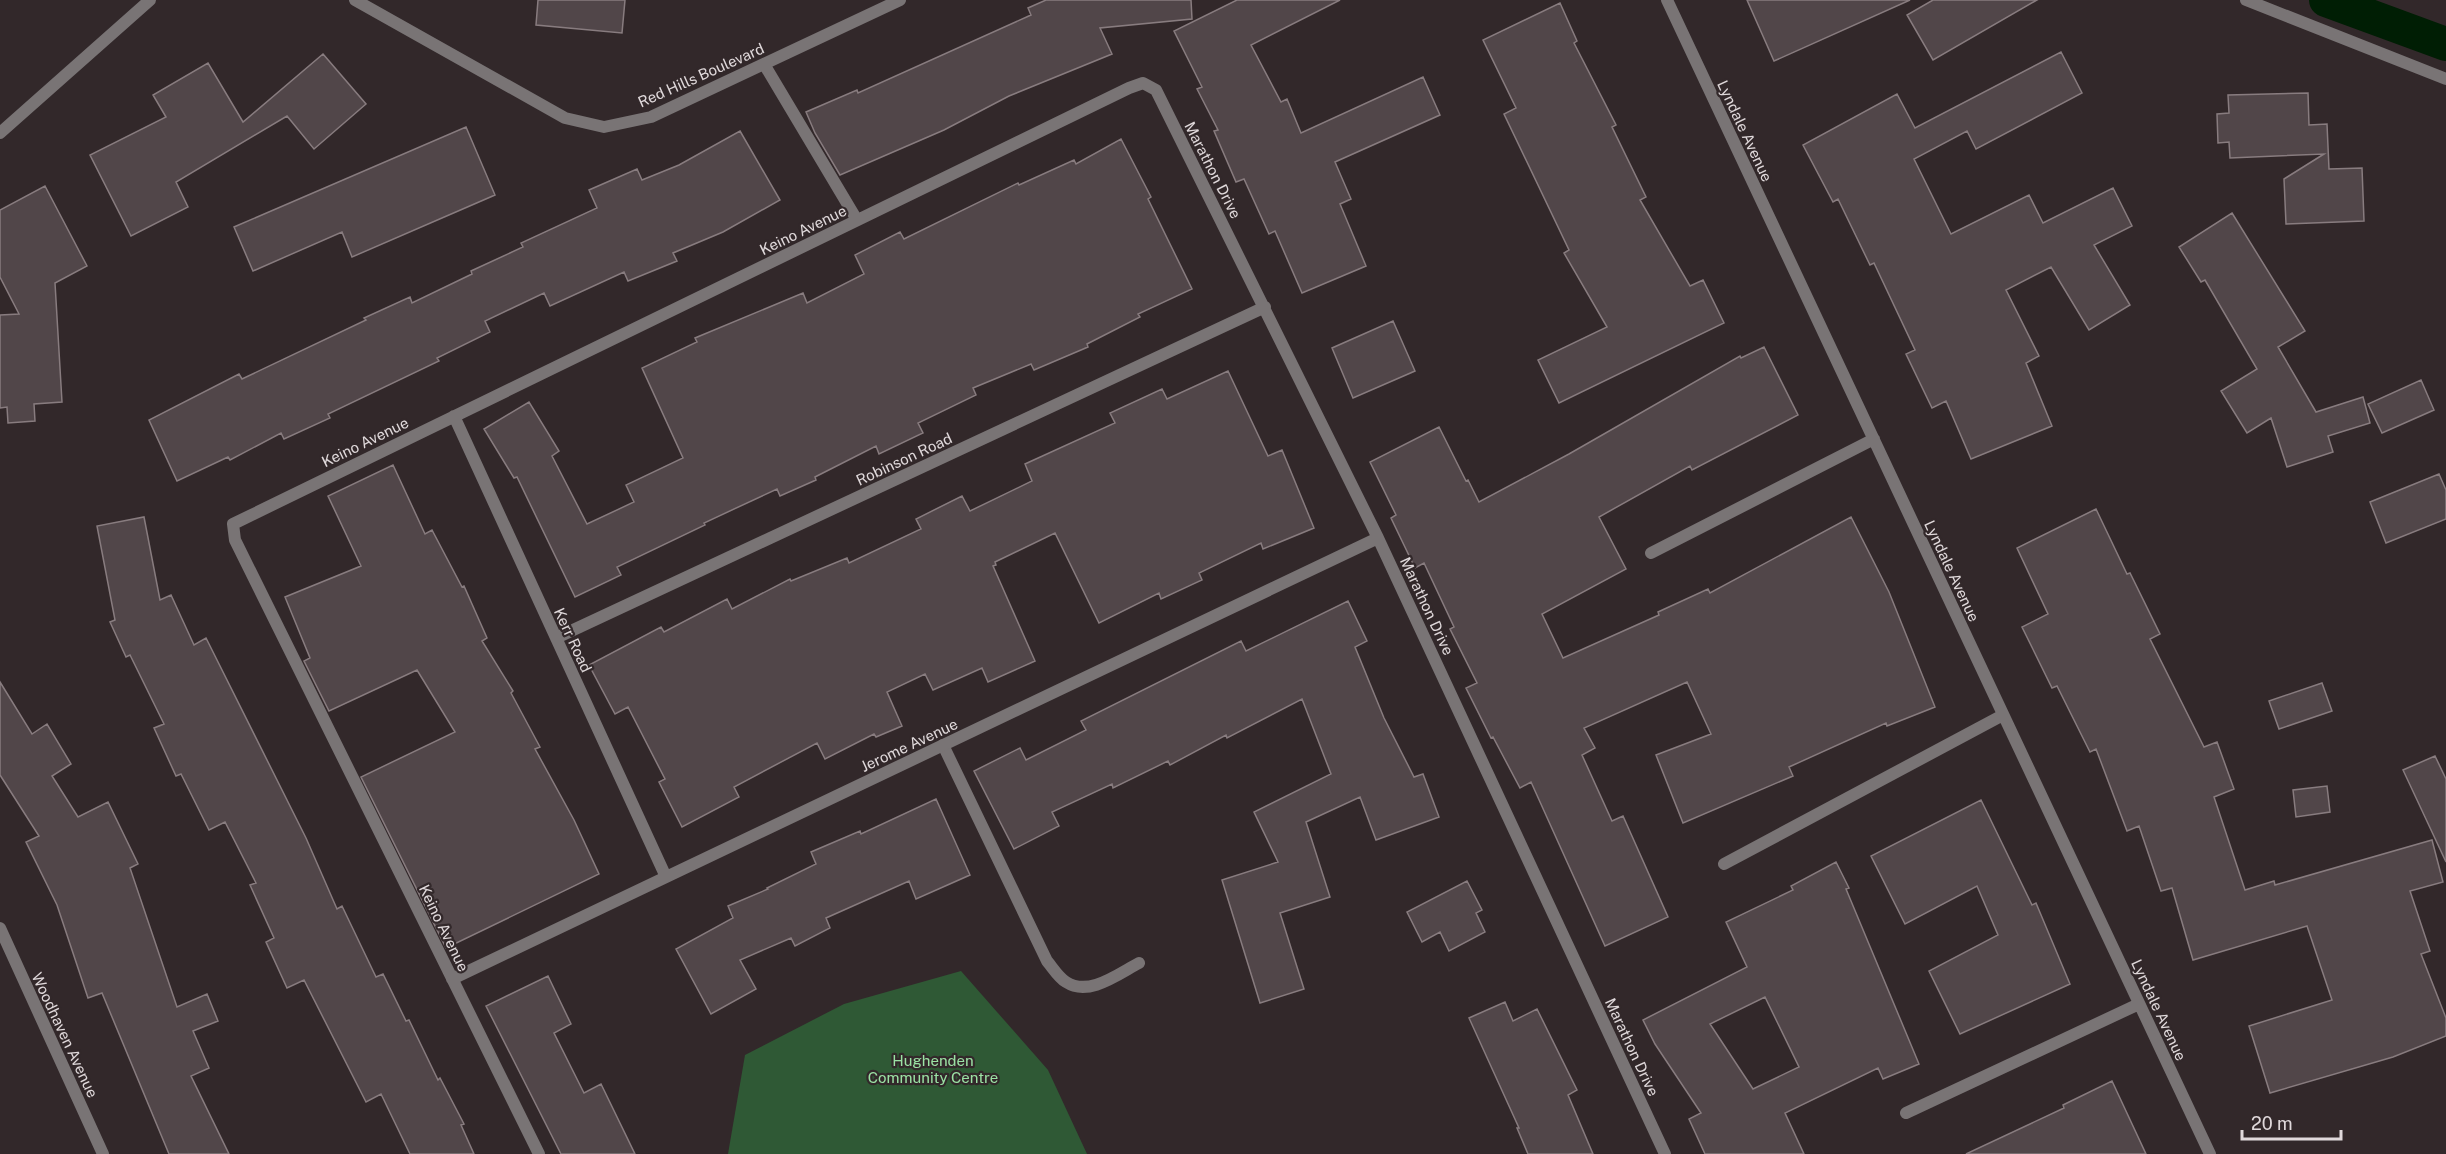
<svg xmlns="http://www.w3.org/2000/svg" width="2446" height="1154" font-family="'Public Sans',sans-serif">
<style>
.green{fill:#2f5935}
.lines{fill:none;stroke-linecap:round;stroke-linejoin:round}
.canal{stroke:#001e04;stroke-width:34}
.building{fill:#514649;stroke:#887c7f;stroke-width:1.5;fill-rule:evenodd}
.service{stroke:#797475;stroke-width:12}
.minor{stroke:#797475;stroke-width:12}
.labels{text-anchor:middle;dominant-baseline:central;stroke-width:4.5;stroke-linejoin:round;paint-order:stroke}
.street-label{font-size:15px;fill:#e0d9db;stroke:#32282a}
.park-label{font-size:15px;fill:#9be2a4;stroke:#32282a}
</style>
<rect width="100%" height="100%" fill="#32282a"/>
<path class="green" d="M 961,971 L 1048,1070 L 1087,1154 L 728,1154 L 745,1055 L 844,1004 Z"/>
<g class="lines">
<path class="canal" d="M 2326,0 L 2446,44"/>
</g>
<path class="building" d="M 538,0 L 625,0 L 622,33 L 536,25 Z
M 1046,0 L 1191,0 L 1192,19 L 1100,28 L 1112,54 L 1009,96 L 944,130 L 840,175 L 815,133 L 806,112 L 857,90 L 858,93 L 1031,15 L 1028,8 Z
M 1237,0 L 1340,0 L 1251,45 L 1281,102 L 1287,99 L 1301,133 L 1423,77 L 1440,115 L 1335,162 L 1351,199 L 1340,204 L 1366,266 L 1302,293 L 1275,231 L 1269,234 L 1244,179 L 1236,182 L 1214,131 L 1218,130 L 1197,89 L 1202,87 L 1174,31 Z
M 1747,0 L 1910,0 L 1774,61 Z
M 1933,0 L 2037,0 L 1933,60 L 1907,15 Z
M 1560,3 L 1577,41 L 1574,43 L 1616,125 L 1612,127 L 1646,197 L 1640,200 L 1690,286 L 1703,280 L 1724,323 L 1559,403 L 1538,360 L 1607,327 L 1564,253 L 1569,250 L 1504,114 L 1516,108 L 1483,40 Z
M 2061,52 L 2082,93 L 1976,149 L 1967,131 L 1914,159 L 1951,234 L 2029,195 L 2043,223 L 2113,188 L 2132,226 L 2094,245 L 2130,305 L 2089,330 L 2051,267 L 2006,290 L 2039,356 L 2026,363 L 2052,426 L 1971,459 L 1946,401 L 1932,408 L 1906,354 L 1915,350 L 1874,263 L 1870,265 L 1838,199 L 1833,202 L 1803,145 L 1897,94 L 1915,128 Z
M 323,54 L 366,104 L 314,149 L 287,116 L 176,182 L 188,207 L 131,236 L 90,155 L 166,117 L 153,95 L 208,63 L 243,122 Z
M 2308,93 L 2309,125 L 2327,124 L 2329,169 L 2362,168 L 2364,221 L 2286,224 L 2284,179 L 2324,154 L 2230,158 L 2229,142 L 2218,143 L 2217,114 L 2229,113 L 2228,95 Z
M 466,127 L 495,195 L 352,257 L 342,232 L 253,271 L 234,227 Z
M 740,131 L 780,200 L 723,232 L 673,253 L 677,261 L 628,281 L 624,272 L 550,306 L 544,293 L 485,321 L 490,332 L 437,358 L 439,361 L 328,414 L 330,418 L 284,439 L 281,433 L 230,460 L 228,457 L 177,481 L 149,420 L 239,374 L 242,379 L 366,320 L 364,318 L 410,297 L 412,303 L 472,274 L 471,271 L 523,247 L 521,243 L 597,208 L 589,190 L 637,169 L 642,180 L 679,165 Z
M 1121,139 L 1151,197 L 1148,199 L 1192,289 L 1138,314 L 1140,317 L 1087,344 L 1088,347 L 1034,370 L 1031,364 L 973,388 L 976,395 L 918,423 L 923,433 L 879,454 L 876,446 L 815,477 L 816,480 L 780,496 L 777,489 L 704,523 L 705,525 L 617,567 L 621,575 L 575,597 L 517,477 L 514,478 L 484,429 L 529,402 L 559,451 L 552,456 L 587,524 L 634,502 L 626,485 L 683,458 L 642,368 L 697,342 L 695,338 L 803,293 L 807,303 L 864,274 L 855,255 L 900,232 L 904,239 L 1018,183 L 1019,185 L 1074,160 L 1076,164 Z
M 45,186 L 87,266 L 55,283 L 62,402 L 34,404 L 35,421 L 8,423 L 7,407 L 0,408 L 0,315 L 19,314 L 0,277 L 0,210 Z
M 2232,213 L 2305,331 L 2278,347 L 2316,412 L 2363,397 L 2370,423 L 2328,436 L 2333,452 L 2287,467 L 2271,418 L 2247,433 L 2221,391 L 2257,369 L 2205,280 L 2201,282 L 2179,247 Z
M 1393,321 L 1415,371 L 1353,398 L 1332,348 Z
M 1764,347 L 1798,415 L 1692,470 L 1690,466 L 1599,517 L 1626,569 L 1542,614 L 1563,658 L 1659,615 L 1658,612 L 1708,589 L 1710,593 L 1851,517 L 1889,592 L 1935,707 L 1887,726 L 1886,723 L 1789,767 L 1793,776 L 1683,823 L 1656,755 L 1711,734 L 1687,682 L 1584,728 L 1595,748 L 1582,755 L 1612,821 L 1623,816 L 1668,917 L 1605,946 L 1531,782 L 1520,788 L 1493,737 L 1491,738 L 1466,688 L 1477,683 L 1450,629 L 1454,627 L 1424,563 L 1415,568 L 1391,518 L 1396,515 L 1370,462 L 1439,427 L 1466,481 L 1468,480 L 1479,502 L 1569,454 L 1740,356 L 1741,358 Z
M 1228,371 L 1268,456 L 1282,450 L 1314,528 L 1263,549 L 1261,543 L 1199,573 L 1202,580 L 1161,599 L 1159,593 L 1099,623 L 1055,533 L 995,562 L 996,565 L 993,566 L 1035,661 L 988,682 L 982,668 L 933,690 L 925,674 L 887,692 L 902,726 L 876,737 L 874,734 L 825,759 L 817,743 L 734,787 L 739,797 L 682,827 L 659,782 L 665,779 L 628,707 L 615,714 L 589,665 L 661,627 L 664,632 L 727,599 L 732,609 L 790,579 L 791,581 L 847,558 L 849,563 L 921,529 L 916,519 L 962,496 L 970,511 L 1032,481 L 1025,464 L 1115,423 L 1110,413 L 1162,389 L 1167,399 Z
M 2421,380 L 2434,410 L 2382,433 L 2368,404 Z
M 393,465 L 425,534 L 432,530 L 462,587 L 464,586 L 487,638 L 482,641 L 513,691 L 511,693 L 540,747 L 535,749 L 574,820 L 599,874 L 446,948 L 361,777 L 455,732 L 417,670 L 329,711 L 304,661 L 310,658 L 285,597 L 361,566 L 328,496 Z
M 2439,474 L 2446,490 L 2446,519 L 2386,543 L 2370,502 Z
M 2096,509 L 2127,574 L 2130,573 L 2160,634 L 2150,639 L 2204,747 L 2217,742 L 2234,789 L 2214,797 L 2245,890 L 2274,881 L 2275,885 L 2432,840 L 2443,882 L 2410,891 L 2430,951 L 2421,954 L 2446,1018 L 2446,1036 L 2393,1057 L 2270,1093 L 2249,1026 L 2332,1000 L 2307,926 L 2193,960 L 2172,888 L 2161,891 L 2139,826 L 2127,831 L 2096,749 L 2090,752 L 2057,686 L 2052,688 L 2022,627 L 2048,614 L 2017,548 Z
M 144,517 L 160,600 L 171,595 L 194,645 L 206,638 L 306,838 L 337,909 L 342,906 L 376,977 L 383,974 L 406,1021 L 409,1020 L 438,1080 L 440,1078 L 464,1124 L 461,1125 L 474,1154 L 410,1154 L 381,1094 L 366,1102 L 304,980 L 287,988 L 266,942 L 274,938 L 250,885 L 256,883 L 225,822 L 209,830 L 181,774 L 176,776 L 154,728 L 164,724 L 130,655 L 126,657 L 110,622 L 115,620 L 97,526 Z
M 1348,601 L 1367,641 L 1355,647 L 1384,718 L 1414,777 L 1423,774 L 1439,817 L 1376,840 L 1360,797 L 1306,822 L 1330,897 L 1280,913 L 1304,989 L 1260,1003 L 1222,880 L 1278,862 L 1254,812 L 1331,774 L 1302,699 L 1227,738 L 1226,735 L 1170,765 L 1168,761 L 1113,788 L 1112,784 L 1052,812 L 1059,826 L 1014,849 L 974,771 L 1020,748 L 1026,760 L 1086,730 L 1081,721 L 1241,641 L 1246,651 Z
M 0,682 L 32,734 L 47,724 L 71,764 L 52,776 L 78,817 L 108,802 L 138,864 L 130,868 L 177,1007 L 207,994 L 218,1021 L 193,1031 L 209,1068 L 191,1076 L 229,1154 L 169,1154 L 102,993 L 88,998 L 57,905 L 26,842 L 39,836 L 0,775 Z
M 2322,683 L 2332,711 L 2279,729 L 2269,701 Z
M 2435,756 L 2446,779 L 2446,862 L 2403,770 Z
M 2327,786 L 2330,812 L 2296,817 L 2293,790 Z
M 936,799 L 970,875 L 916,899 L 909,881 L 826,918 L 830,928 L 795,946 L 791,938 L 740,960 L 756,989 L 711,1014 L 676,949 L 733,918 L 728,906 L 768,889 L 767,888 L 816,864 L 811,852 L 860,831 L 861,834 Z
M 1981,800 L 2032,905 L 2036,903 L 2070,984 L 1960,1034 L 1929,971 L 1998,935 L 1977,886 L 1905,924 L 1871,856 Z
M 1836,862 L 1849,888 L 1846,889 L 1919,1064 L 1883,1079 L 1878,1068 L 1785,1113 L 1804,1154 L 1705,1154 L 1689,1119 L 1701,1113 L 1655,1044 L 1643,1020 L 1747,967 L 1726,922 L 1793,890 L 1791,886 ZM 1765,997 L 1799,1067 L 1753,1089 L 1710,1024 Z
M 1467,881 L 1482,910 L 1476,913 L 1485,932 L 1449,951 L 1440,932 L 1422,942 L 1407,912 Z
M 548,976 L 571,1024 L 554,1033 L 584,1093 L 601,1084 L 635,1154 L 561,1154 L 486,1006 Z
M 1505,1002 L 1513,1021 L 1537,1009 L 1577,1090 L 1568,1095 L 1593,1154 L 1528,1154 L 1517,1128 L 1519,1128 L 1469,1018 Z
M 2112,1081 L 2146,1154 L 1966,1154 L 2064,1108 L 2063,1105 Z"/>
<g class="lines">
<path class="service" d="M 943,745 L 1047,961 C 1053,968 1058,977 1066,982 C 1089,997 1118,974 1139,963"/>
<path class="minor" d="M 355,0 L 565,118 L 604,127 L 651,117 L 900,0
M 1667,0 L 2210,1154
M 2246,0 L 2446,79
M 764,64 L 857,220
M 0,133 L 150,0
M 454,416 L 666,877
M 1651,553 L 1874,439
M 556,638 L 1265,307
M 1724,864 L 2003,715
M 0,928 L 103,1154
M 452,979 L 1378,538
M 1906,1113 L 2139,1004
M 539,1154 L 235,540 L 233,524 L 1129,88 L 1143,83 L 1156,90 L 1378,538 L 1665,1154"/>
</g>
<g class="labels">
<g class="street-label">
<text transform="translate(701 75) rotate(-24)">Red Hills Boulevard</text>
<text transform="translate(1745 131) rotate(65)">Lyndale Avenue</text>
<text transform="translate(1213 170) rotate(63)">Marathon Drive</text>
<text transform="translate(803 230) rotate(-26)">Keino Avenue</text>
<text transform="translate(365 442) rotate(-26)">Keino Avenue</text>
<text transform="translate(904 459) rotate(-25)">Robinson Road</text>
<text transform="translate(1952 571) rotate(65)">Lyndale Avenue</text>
<text transform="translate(1427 606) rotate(65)">Marathon Drive</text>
<text transform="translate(573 640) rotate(65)">Kerr Road</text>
<text transform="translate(909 745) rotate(-25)">Jerome Avenue</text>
<text transform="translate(444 928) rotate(64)">Keino Avenue</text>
<text transform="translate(2159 1010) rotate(65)">Lyndale Avenue</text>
<text transform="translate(65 1035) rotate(65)">Woodhaven Avenue</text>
<text transform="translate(1632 1047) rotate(65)">Marathon Drive</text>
</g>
<g class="park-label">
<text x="933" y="1060">Hughenden<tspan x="933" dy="17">Community Centre</tspan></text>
</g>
</g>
<path d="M2242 1130v9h99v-9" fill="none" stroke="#e0d9db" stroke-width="3"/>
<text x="2251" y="1130" font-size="18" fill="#e0d9db" stroke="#32282a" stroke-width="4.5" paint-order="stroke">20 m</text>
</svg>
